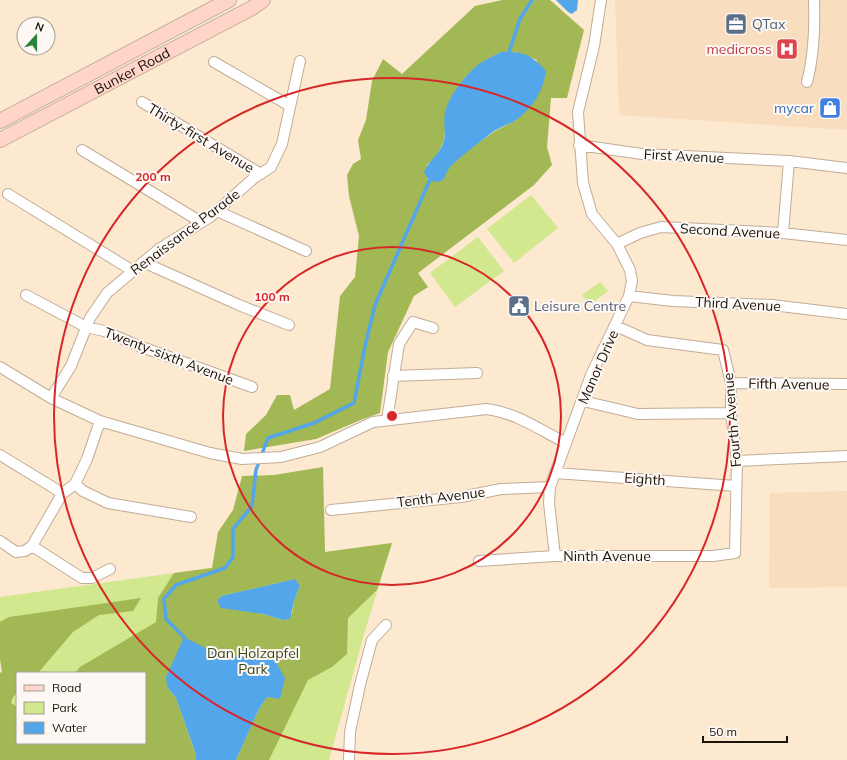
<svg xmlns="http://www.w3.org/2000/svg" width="847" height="760" font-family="Mulish,sans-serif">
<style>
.built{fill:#f8ddbf}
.green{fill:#d1e88f;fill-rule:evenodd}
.forest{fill:#a1b854;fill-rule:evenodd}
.water{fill:#54a6eb}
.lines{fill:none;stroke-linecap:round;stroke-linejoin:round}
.stream{stroke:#54a6eb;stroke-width:3.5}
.minor-casing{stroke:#c1ad96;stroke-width:12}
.secondary-casing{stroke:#c1ad96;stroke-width:16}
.minor{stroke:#fff;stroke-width:10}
.secondary{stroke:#ffd5ca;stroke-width:14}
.ring{fill:none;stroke:#d62828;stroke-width:2}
.labels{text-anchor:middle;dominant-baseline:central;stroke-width:4;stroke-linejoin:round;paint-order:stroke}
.service-label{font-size:14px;fill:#4e5e75;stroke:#fdf8f3;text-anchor:start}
.health-label{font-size:14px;fill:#be3a42;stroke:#fdf8f3;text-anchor:end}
.street-label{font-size:14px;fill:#1b140b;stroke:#fdf8f3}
.shop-label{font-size:14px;fill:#366cbe;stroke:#fdf8f3;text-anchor:end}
.park-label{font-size:14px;fill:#3b451c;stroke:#fdf8f3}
.centre{fill:#d62828;stroke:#fdf8f3;stroke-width:2}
.ring-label{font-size:12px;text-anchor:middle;font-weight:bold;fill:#d62828;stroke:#fdf8f3;stroke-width:4;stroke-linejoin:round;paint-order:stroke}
</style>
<rect width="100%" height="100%" fill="#fde8d0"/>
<path class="built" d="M 615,0 L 847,0 L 847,130 L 619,115 Z
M 847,491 L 847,587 L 769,588 L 770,493 Z"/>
<path class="green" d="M 531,195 L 558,228 L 514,263 L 487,229 Z
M 478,237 L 504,271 L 455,307 L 430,273 Z
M 600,282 L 608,291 L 590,305 L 582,295 Z
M 392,543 L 365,631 L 329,760 L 0,760 L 0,673 L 2,672 L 0,659 L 0,597 ZM 17,673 L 145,673 L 145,743 L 17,743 Z"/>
<path class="forest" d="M 502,0 L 550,0 L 584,30 L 567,98 L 551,98 L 547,147 L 552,165 L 534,185 L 418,273 L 428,287 L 414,296 L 388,352 L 380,413 L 363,419 L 316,439 L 244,451 L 246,434 L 266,415 L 277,395 L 290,395 L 294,410 L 330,389 L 340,296 L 355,277 L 359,236 L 349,196 L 347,175 L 353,164 L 361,159 L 358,140 L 366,120 L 372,81 L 383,59 L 402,74 L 475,6 ZM 501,52 L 515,52 L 537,60 L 516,120 L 495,131 L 459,157 L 451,165 L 446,171 L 444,179 L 432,181 L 427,178 L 427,165 L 436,157 L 444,141 L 445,128 L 464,79 L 480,64 Z
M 323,467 L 325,552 L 392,543 L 377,590 L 348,618 L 347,654 L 332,667 L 308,680 L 269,760 L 236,760 L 259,709 L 267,697 L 280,698 L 251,657 L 219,655 L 184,638 L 167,687 L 176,698 L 196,756 L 195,760 L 0,760 L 0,673 L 2,672 L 0,659 L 0,622 L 9,617 L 141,598 L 133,611 L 99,615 L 73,632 L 38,673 L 17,673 L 17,693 L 13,697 L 11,703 L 17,707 L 17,743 L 145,743 L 145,673 L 75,673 L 80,667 L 156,622 L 158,598 L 174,573 L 212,568 L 218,532 L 233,510 L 242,476 L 274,475 ZM 295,579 L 300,586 L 294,601 L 292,614 L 283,620 L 217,601 L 221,596 Z"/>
<path class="water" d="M 556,0 L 578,0 L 577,10 L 572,14 L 568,12 Z
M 501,52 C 522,51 532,55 546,71 C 543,91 533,108 516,120 C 510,124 501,127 494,131 C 485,138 476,145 467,152 C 457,160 448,166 444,179 L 438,182 C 430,181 427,179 424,172 C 429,160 440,154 444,141 C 446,132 443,122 445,113 C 448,97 466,74 479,64 C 486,59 494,56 501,52 Z
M 295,579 L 300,586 L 294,601 L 290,619 L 283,620 L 263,614 L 221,608 L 217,601 L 221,596 Z
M 184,637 L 219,655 L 274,659 L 285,678 L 280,699 L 267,697 L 259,709 L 236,760 L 195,760 L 196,755 L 176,698 L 167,687 L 166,677 Z"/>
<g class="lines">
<path class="stream" d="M 508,55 L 520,19 L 532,0
M 185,641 L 184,637 L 166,619 L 164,599 L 176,585 L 225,568 L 233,557 L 233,529 L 252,506 L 256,470 L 268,438 L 314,423 L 354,403 L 365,346 L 375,305 L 432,175"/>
<g class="minor-casing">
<path id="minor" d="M 214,62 L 290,106
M 807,82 C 814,56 815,28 814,0
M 142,102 L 261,174
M 579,145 L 642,154 L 789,161 L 847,168
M 82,150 L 201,222
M 8,194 L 133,271
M 217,211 L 306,251
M 783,233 L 789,161
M 617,244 L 640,233 L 661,227 L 783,233 L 847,240
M 143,262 L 239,305 L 289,325
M 26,295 L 86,327 L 104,331 L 139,346 L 252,387
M 629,296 L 673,301 L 772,305 L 847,314
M 0,367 L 51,398 L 100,421 L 210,453 L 242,459 L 281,457 L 320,447 L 373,422 L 487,409 C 517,413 540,430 566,443
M 393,376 L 477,373
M 731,383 L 847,384
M 51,398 L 71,366 L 90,318 L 107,293 L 159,249 L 210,217 L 254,178 L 271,167 L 282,144 L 300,61
M 583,401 L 638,414 L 731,413
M 387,420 L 399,344 L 413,322 L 433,328
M 0,455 L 54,488 L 62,494
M 737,461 L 847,456
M 555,473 L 736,486
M 75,484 L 83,491 L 108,503 L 191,517
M 331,510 L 461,497 L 501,489 L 550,487
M 0,541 L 16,552 L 25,551 L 32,546 L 62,494 L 75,484 L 87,459 L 100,421
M 32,546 L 82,578 L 92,578 L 110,569
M 555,556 L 549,503 L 550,487 L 591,375 L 629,296 L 632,281 L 630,270 L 617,244 L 592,214 L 583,183 L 578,112 L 594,46 L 601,0
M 479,561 L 555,556 L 713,556 L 735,553 L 737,461 L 731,413 L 731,383 L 723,350 L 647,340 L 616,326
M 349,760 L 350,732 L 360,685 L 372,640 L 386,625"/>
</g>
<g class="secondary-casing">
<g id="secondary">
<path d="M 0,121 L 229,0"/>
<path id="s1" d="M 0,140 L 252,8 L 263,0"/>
</g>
</g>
<use href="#minor" class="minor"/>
<use href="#secondary" class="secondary"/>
</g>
<g class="ring">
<circle cx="392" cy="416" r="169"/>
<circle cx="392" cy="416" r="338"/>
</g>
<defs>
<g id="office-square" transform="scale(1.15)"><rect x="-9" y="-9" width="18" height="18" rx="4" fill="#5c6f8a" stroke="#fdf8f3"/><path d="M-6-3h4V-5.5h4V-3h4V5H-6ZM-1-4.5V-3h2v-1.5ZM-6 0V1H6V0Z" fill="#fff"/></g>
<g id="hospital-square" transform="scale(1.15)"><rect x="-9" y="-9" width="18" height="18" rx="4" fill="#e0444e" stroke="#fdf8f3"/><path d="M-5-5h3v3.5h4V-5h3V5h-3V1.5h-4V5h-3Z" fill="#fff"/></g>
<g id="shop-square" transform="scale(1.15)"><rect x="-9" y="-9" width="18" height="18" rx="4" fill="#3f7fe0" stroke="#fdf8f3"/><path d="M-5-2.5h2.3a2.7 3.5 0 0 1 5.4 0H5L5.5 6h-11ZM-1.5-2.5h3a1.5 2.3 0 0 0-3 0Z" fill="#fff"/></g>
<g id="civic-square" transform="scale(1.15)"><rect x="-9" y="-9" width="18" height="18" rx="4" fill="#5c6f8a" stroke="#fdf8f3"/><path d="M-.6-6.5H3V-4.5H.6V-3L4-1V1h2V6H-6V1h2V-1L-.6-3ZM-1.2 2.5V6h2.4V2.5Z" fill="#fff"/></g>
</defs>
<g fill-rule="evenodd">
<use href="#office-square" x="736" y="24"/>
<use href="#hospital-square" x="787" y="49"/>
<use href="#shop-square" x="830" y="108"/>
<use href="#civic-square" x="519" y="306"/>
</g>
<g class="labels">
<g class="service-label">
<text x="752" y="24">QTax</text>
<text x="534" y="306">Leisure Centre</text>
</g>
<g class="health-label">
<text x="772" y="49">medicross</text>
</g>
<g class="street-label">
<text stroke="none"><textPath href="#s1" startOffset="149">Bunker Road</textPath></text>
<text transform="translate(201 138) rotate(31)">Thirty-first Avenue</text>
<text transform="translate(684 156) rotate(3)">First Avenue</text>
<text transform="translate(730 231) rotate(3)">Second Avenue</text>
<text transform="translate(185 232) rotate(-37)">Renaissance Parade</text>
<text transform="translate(738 304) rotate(3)">Third Avenue</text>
<text transform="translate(169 356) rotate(21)">Twenty-sixth Avenue</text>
<text transform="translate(598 367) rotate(-66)">Manor Drive</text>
<text transform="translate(789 384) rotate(1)">Fifth Avenue</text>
<text transform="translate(732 420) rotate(-95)">Fourth Avenue</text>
<text transform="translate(645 479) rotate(4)">Eighth</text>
<text transform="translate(441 497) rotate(-7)">Tenth Avenue</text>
<text x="607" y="556">Ninth Avenue</text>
</g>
<g class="shop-label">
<text x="814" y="108">mycar</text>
</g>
<g class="park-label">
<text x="253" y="653">Dan Holzapfel<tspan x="253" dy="16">Park</tspan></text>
</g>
</g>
<circle cx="392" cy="416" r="6" class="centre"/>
<g class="ring-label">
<text x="153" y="181">200 m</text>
<text x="272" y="301">100 m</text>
</g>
<rect x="16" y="672" width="130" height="72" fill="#fdf8f3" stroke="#a39d96"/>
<rect x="24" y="685" width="20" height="6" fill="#ffd5ca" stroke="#a39d96"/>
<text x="52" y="692" font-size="12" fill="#1b140b">Road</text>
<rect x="24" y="702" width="20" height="12" fill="#d1e88f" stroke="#a39d96"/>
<text x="52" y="712" font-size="12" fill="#1b140b">Park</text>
<rect x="24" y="722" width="20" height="12" fill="#54a6eb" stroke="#a39d96"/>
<text x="52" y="732" font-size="12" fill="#1b140b">Water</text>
<g transform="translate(36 36) rotate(21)"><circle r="19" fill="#fdf8f3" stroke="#a39d96"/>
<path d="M0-3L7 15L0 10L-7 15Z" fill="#278435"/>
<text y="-6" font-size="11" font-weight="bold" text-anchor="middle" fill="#1b140b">N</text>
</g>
<path d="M703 736v6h84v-6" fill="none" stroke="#1b140b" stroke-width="2"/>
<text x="709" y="736" font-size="12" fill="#1b140b" stroke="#fdf8f3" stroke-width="3" paint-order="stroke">50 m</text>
</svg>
